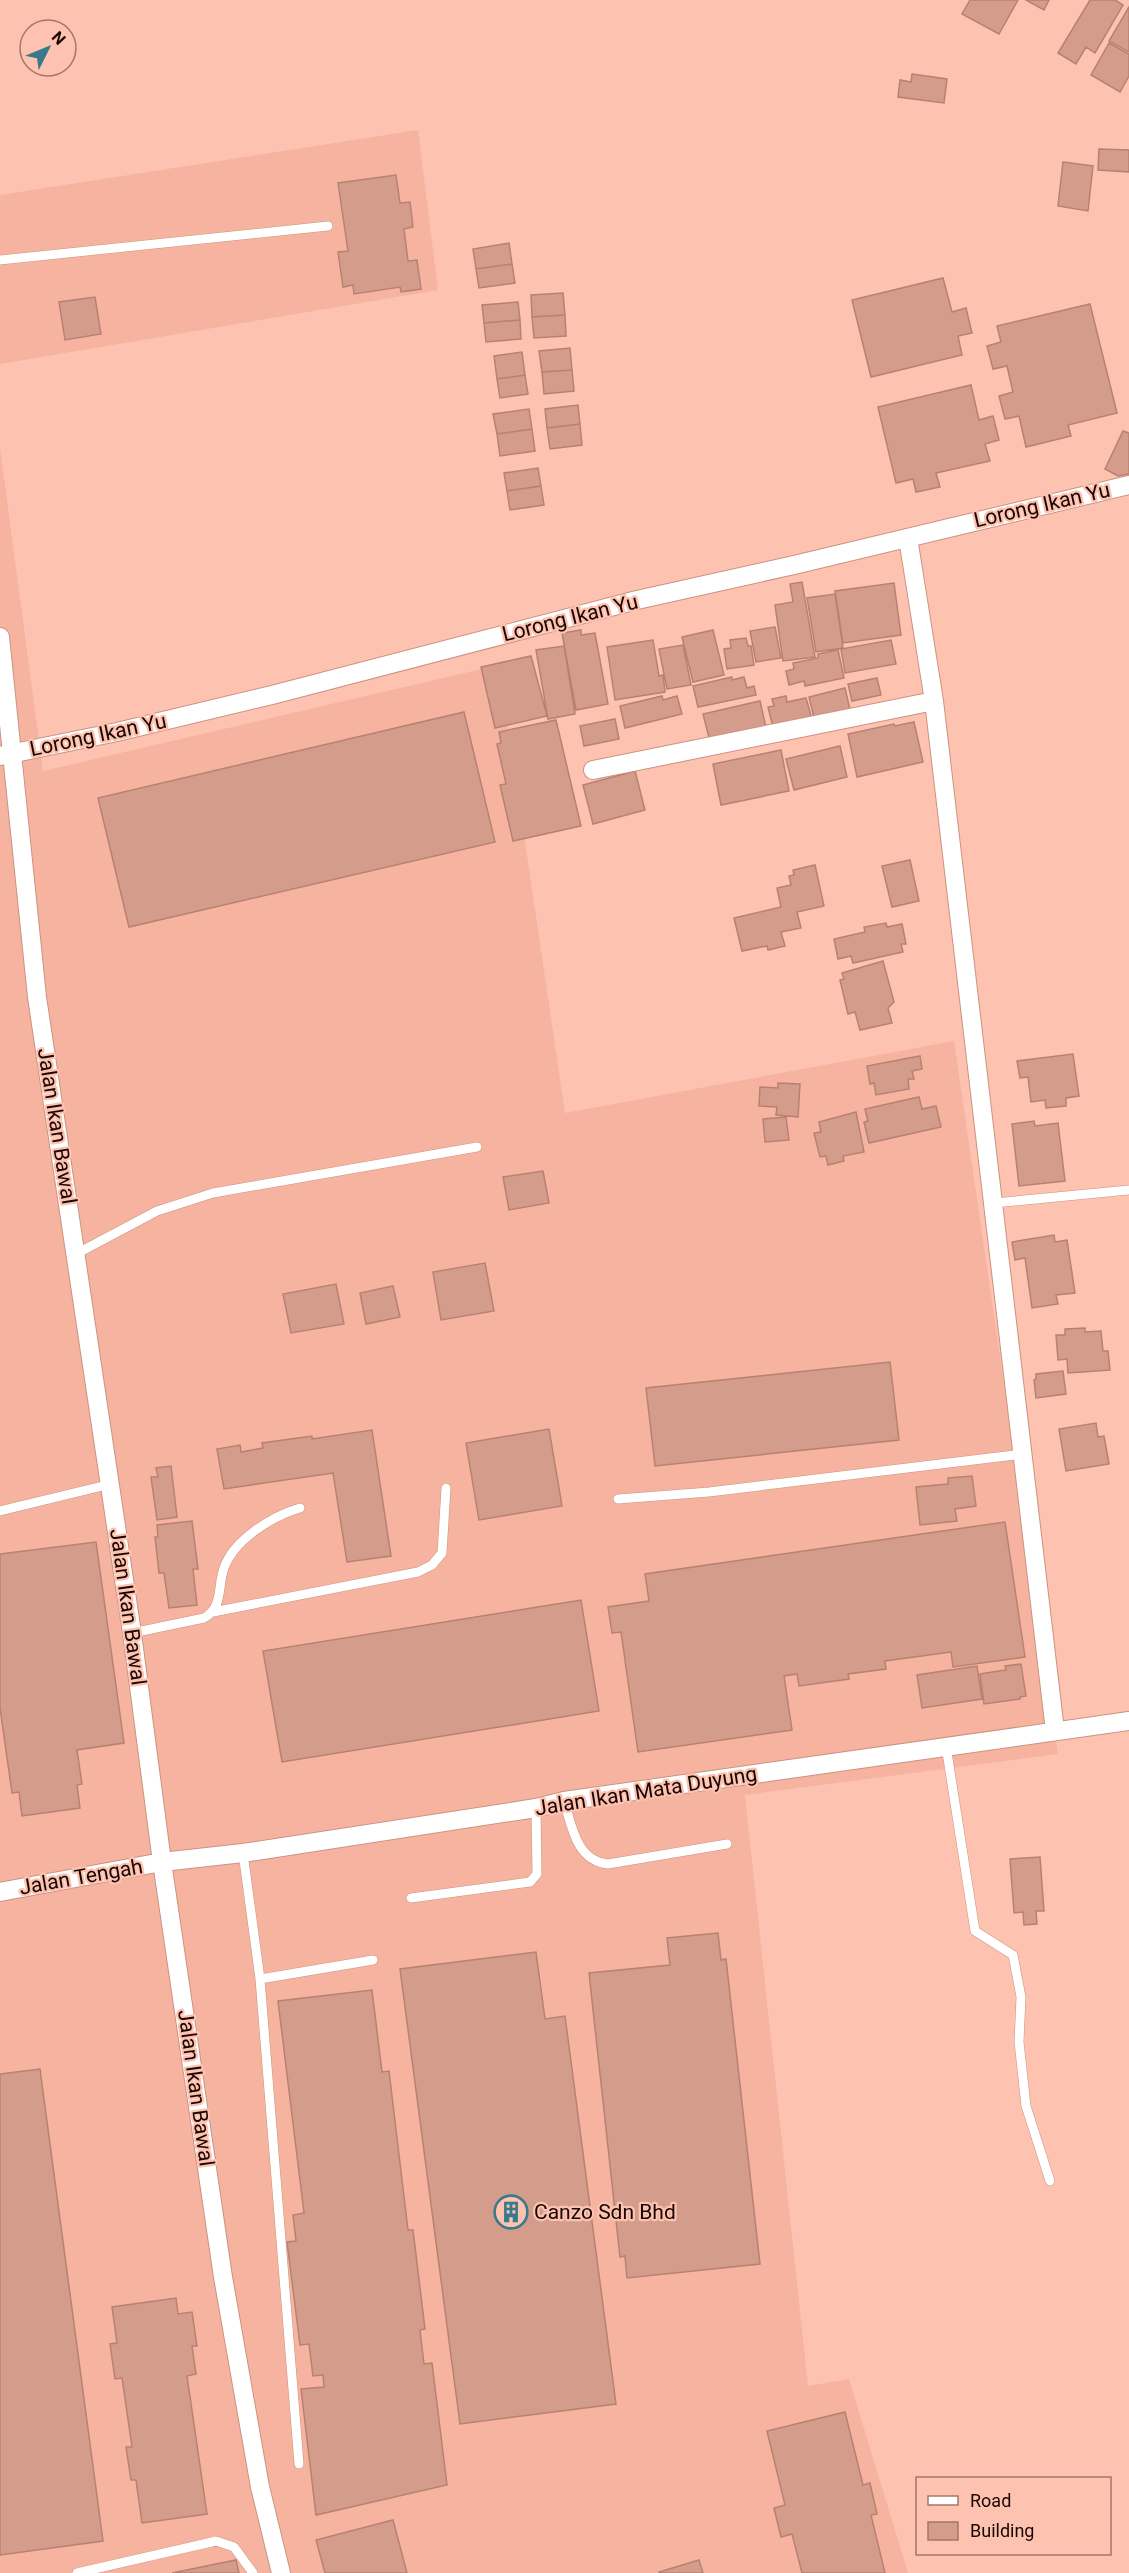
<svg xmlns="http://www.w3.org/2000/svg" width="1129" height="2573" font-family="Roboto,sans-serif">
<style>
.built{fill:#f6b4a0}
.building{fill:#d49c8b;stroke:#b88171;stroke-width:1.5}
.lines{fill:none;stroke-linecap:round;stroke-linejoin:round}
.lane-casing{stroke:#cb9382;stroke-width:10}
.street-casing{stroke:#cb9382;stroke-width:20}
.lane{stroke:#fff;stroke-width:9}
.street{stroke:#fff;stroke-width:18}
.labels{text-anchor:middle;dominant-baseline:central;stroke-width:4.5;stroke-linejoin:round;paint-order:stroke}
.street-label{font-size:21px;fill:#190603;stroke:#fdc2b0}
.poi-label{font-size:21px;fill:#190603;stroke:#fdc2b0;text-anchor:start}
</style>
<rect width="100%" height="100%" fill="#fdc2b0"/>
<path class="built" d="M 418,130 L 438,290 L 0,364 L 0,195 Z
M 0,448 L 43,771 L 499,665 L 565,1113 L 954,1041 L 1058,1754 L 745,1795 L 808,2386 L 849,2379 L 908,2573 L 0,2573 Z"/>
<path class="building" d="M 970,0 L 1018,0 L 999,34 L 962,14 Z
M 1026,0 L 1049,0 L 1044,10 Z
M 1090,0 L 1115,0 L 1123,5 L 1095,53 L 1086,47 L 1076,64 L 1058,53 Z
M 1129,7 L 1129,52 L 1109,41 Z
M 1109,43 L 1129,54 L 1129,76 L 1120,92 L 1091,75 Z
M 912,74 L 947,79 L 944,103 L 898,97 L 900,80 L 911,82 Z
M 1099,149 L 1129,150 L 1129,172 L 1098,170 Z
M 1063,162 L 1093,166 L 1088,211 L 1058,206 Z
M 396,175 L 400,203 L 410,202 L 413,227 L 404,229 L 408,261 L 417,260 L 421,289 L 401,292 L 400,287 L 354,294 L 353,285 L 343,287 L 338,252 L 348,251 L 338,183 Z
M 509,243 L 512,264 L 476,269 L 473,249 Z
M 512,264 L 515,283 L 479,288 L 476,269 Z
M 943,278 L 952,312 L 966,308 L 972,333 L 958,336 L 962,355 L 871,377 L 852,300 Z
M 563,293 L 565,315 L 532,317 L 531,295 Z
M 95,297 L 101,334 L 65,340 L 59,302 Z
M 518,302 L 520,320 L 484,323 L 482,305 Z
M 1090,304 L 1117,413 L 1068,425 L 1071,436 L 1026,447 L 1019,416 L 1005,419 L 999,396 L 1013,392 L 1007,366 L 993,369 L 987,346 L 1001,342 L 997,326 Z
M 565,315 L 566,336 L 534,338 L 532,317 Z
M 520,320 L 521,339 L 486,342 L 484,323 Z
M 570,348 L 572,370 L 542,372 L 539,351 Z
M 522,352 L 525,375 L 497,379 L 494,356 Z
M 572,370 L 574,391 L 544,394 L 542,372 Z
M 525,375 L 528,394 L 500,398 L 497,379 Z
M 971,385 L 979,420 L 993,416 L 999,440 L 985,444 L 990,461 L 936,473 L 940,487 L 916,492 L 913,479 L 896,483 L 878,407 Z
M 578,405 L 580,424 L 547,428 L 545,409 Z
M 529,409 L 532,429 L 497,434 L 493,414 Z
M 580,424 L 582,445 L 550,449 L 547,428 Z
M 532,429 L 535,451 L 500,456 L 497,434 Z
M 1123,431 L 1129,433 L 1129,474 L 1118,476 L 1105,469 Z
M 538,468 L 541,486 L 507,491 L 504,473 Z
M 541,486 L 544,505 L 510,510 L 507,491 Z
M 802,582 L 815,657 L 783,661 L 775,605 L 793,602 L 790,584 Z
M 894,583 L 901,635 L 843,643 L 835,591 Z
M 835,594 L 843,648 L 816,652 L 807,598 Z
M 775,627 L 781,658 L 756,662 L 750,631 Z
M 581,630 L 581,635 L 595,633 L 608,704 L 576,710 L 562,633 Z
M 713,630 L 724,675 L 693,682 L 682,637 Z
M 746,638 L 748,646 L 751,646 L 754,665 L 727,669 L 724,649 L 731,648 L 730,640 Z
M 653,640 L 659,676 L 663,675 L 665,692 L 615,700 L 607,647 Z
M 891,640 L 896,664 L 845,673 L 841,649 Z
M 683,645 L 691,685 L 667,689 L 659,649 Z
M 564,646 L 575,714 L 548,719 L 536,650 Z
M 838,650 L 844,678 L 805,686 L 804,681 L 789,685 L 786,671 L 794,669 L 793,663 L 818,658 L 818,654 Z
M 531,656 L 547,716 L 495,728 L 481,667 Z
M 732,677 L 732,680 L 744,677 L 747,688 L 754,686 L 756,695 L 698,707 L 693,686 Z
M 877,678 L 881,695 L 852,701 L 848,684 Z
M 845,688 L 851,714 L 815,722 L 809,697 Z
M 662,696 L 663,700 L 677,696 L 682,714 L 625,728 L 620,706 Z
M 786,696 L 787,702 L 806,698 L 813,723 L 775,735 L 768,707 L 774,706 L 772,699 Z
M 760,701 L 767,732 L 711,745 L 703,714 Z
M 464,712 L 495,842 L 129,927 L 98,798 Z
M 615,719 L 619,739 L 584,746 L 580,726 Z
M 556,720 L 581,826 L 513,841 L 500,785 L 506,784 L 497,744 L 501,743 L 499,732 Z
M 914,722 L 923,762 L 857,777 L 848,734 L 894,724 L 895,726 Z
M 840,746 L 847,777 L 794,790 L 786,759 Z
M 781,750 L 789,791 L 721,805 L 713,764 Z
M 635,771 L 645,810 L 593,824 L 583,785 Z
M 910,860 L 919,901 L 892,907 L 882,866 Z
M 815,865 L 824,906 L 797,912 L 801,928 L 781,932 L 785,946 L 768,950 L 767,946 L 742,951 L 734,918 L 781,907 L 777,888 L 791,885 L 789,876 L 794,875 L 793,870 Z
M 886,923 L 887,927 L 902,924 L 906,944 L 901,944 L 903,952 L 853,963 L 851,956 L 838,959 L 834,939 L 865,932 L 864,927 Z
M 883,961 L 894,1002 L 888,1008 L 892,1023 L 860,1030 L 855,1012 L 848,1014 L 840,980 L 844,979 L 842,973 Z
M 1073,1054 L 1079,1096 L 1066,1098 L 1066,1106 L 1046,1108 L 1045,1100 L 1031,1102 L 1028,1077 L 1020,1078 L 1017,1061 Z
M 920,1056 L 922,1069 L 912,1071 L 914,1079 L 908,1079 L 909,1089 L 876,1095 L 874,1083 L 870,1084 L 867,1066 Z
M 778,1083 L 800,1084 L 798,1117 L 776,1115 L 777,1107 L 759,1106 L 760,1087 L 778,1088 Z
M 919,1097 L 922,1109 L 936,1106 L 941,1127 L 869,1143 L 864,1122 L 868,1121 L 865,1109 Z
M 856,1112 L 864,1152 L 843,1156 L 844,1161 L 828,1165 L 826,1156 L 820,1157 L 814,1133 L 821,1132 L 819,1122 Z
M 786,1117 L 789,1140 L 765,1142 L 763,1119 Z
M 1034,1121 L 1035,1126 L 1058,1123 L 1065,1181 L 1019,1186 L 1012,1124 Z
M 543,1171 L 549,1203 L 509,1210 L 503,1177 Z
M 1054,1235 L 1055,1242 L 1067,1240 L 1075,1293 L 1056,1295 L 1058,1304 L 1032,1308 L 1025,1258 L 1015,1260 L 1012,1242 Z
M 485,1263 L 494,1311 L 441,1320 L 433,1272 Z
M 336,1284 L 344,1324 L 291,1333 L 283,1294 Z
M 393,1286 L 400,1317 L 366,1324 L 360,1293 Z
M 1085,1328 L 1085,1332 L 1101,1331 L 1103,1351 L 1108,1351 L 1110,1370 L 1068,1373 L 1067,1359 L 1058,1360 L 1056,1335 L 1065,1335 L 1065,1329 Z
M 890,1362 L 899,1440 L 655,1466 L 646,1388 Z
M 1063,1371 L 1066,1394 L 1036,1398 L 1034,1380 L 1036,1379 L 1036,1374 Z
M 1096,1423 L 1098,1437 L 1104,1436 L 1109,1464 L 1066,1471 L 1059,1429 Z
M 549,1429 L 562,1506 L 479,1520 L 466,1443 Z
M 372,1430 L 391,1556 L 347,1562 L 333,1473 L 224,1489 L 217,1449 L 240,1445 L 241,1452 L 263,1448 L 262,1443 L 312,1436 L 312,1439 Z
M 171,1466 L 177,1517 L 157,1520 L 151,1477 L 158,1477 L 156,1468 Z
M 972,1476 L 976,1506 L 955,1509 L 957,1521 L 920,1525 L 916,1487 L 948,1484 L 948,1478 Z
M 192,1521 L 198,1569 L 193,1569 L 197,1605 L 169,1608 L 164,1573 L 159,1573 L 155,1537 L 158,1537 L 157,1525 Z
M 1005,1522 L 1025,1657 L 953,1667 L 951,1652 L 885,1661 L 886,1669 L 848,1674 L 849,1679 L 799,1686 L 797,1674 L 784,1676 L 792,1730 L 638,1752 L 621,1632 L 612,1633 L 608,1607 L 649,1601 L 645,1574 Z
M 96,1542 L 124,1743 L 77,1750 L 82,1784 L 77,1785 L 80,1808 L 22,1816 L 19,1792 L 12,1793 L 0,1708 L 0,1554 Z
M 581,1600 L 599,1711 L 282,1762 L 263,1651 Z
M 1021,1664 L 1026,1696 L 1020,1697 L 1020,1699 L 984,1704 L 980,1674 L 1006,1670 L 1005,1666 Z
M 977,1666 L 982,1699 L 922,1708 L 917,1675 Z
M 1040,1857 L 1044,1911 L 1036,1911 L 1037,1924 L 1024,1925 L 1023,1912 L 1014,1913 L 1010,1859 Z
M 718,1933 L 721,1960 L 726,1959 L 760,2264 L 627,2278 L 625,2256 L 620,2257 L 589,1973 L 670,1965 L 667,1938 Z
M 536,1952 L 545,2019 L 565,2016 L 616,2404 L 460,2424 L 400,1969 Z
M 372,1990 L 382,2072 L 389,2071 L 408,2230 L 413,2230 L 425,2329 L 420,2330 L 424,2364 L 432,2363 L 447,2485 L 316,2515 L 301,2389 L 324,2387 L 323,2375 L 313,2376 L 309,2344 L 300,2345 L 287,2242 L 296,2241 L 293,2215 L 304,2213 L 278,2001 Z
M 40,2069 L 103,2541 L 0,2555 L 0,2074 Z
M 176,2298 L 178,2314 L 192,2312 L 197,2346 L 192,2346 L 196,2374 L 187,2376 L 207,2514 L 142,2523 L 136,2480 L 131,2480 L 126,2447 L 132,2447 L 122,2378 L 115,2379 L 110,2344 L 117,2343 L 112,2307 Z
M 845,2412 L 863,2485 L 870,2483 L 877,2514 L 871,2515 L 885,2573 L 802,2573 L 792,2534 L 781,2537 L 774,2508 L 785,2505 L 767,2431 Z
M 393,2520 L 407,2573 L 325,2573 L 316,2540 Z
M 236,2560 L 239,2573 L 172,2573 Z
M 699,2560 L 703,2573 L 659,2573 L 659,2572 Z"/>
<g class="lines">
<g class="lane-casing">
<path id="lane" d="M 0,260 L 328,226
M 994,1203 L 1129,1190
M 76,1254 L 157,1211 L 213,1193 L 477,1147
M 618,1499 L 709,1492 L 1023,1454
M 0,1511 L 111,1484
M 213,1612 L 418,1572 L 432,1565 L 442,1553 L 446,1488
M 132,1633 L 204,1618 C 224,1606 217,1587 224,1568 C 234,1539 273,1516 300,1508
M 946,1746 L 975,1931 L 1013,1955 L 1021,1997 L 1019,2042 L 1026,2106 L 1050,2181
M 564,1801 C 572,1826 576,1861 608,1864 L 727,1844
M 243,1853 L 260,1979 L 299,2464
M 411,1898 L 530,1882 L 537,1874 L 536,1808
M 260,1979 L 373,1960
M 77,2573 L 216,2541 L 234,2547 L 253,2573"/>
</g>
<g class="street-casing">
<path id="street" d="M 908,538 L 934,701 L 1055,1731
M 0,637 L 37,997 L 132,1633 L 162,1862 L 223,2277 L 260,2487 L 281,2573
M 0,756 L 117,732 L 272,695 L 637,600 L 794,565 L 1129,485
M 593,770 L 934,701
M 0,1892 L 162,1862 L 243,1853 L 536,1808 L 564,1801 L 1129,1721"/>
</g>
<use href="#lane" class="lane"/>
<use href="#street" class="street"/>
</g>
<defs>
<g id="building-ring" transform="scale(1.725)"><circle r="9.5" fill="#fdc2b0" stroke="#377a8b" stroke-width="1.5"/><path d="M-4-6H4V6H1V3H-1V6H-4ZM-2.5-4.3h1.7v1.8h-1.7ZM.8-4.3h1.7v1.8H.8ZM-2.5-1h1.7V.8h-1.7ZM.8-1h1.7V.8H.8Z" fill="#377a8b"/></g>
</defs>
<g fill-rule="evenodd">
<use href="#building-ring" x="511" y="2212"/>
</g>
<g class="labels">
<g class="street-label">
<text transform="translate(1042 505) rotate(-13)">Lorong Ikan Yu</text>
<text transform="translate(570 618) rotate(-14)">Lorong Ikan Yu</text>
<text transform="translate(98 735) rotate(-12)">Lorong Ikan Yu</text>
<text transform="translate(57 1126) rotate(81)">Jalan Ikan Bawal</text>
<text transform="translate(128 1607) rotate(82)">Jalan Ikan Bawal</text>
<text transform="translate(646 1791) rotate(-9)">Jalan Ikan Mata Duyung</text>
<text transform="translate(81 1877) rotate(-10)">Jalan Tengah</text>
<text transform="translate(196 2088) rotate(82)">Jalan Ikan Bawal</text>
</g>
<g class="poi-label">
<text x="534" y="2212">Canzo Sdn Bhd</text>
</g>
</g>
<rect x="916" y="2477" width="195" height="78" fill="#fdc2b0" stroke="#a2776b" stroke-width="1.5"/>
<rect x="928" y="2496" width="30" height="9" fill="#ffffff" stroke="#a2776b" stroke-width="1.5"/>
<text x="970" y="2507" font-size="18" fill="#190603">Road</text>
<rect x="928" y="2522" width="30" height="18" fill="#d49c8b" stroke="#a2776b" stroke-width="1.5"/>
<text x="970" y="2537" font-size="18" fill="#190603">Building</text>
<g transform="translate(48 48) rotate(47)"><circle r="28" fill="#fdc2b0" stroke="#a2776b" stroke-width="1.5"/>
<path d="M0-4.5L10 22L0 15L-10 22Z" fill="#377a8b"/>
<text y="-9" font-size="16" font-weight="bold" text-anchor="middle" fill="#190603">N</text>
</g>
</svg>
